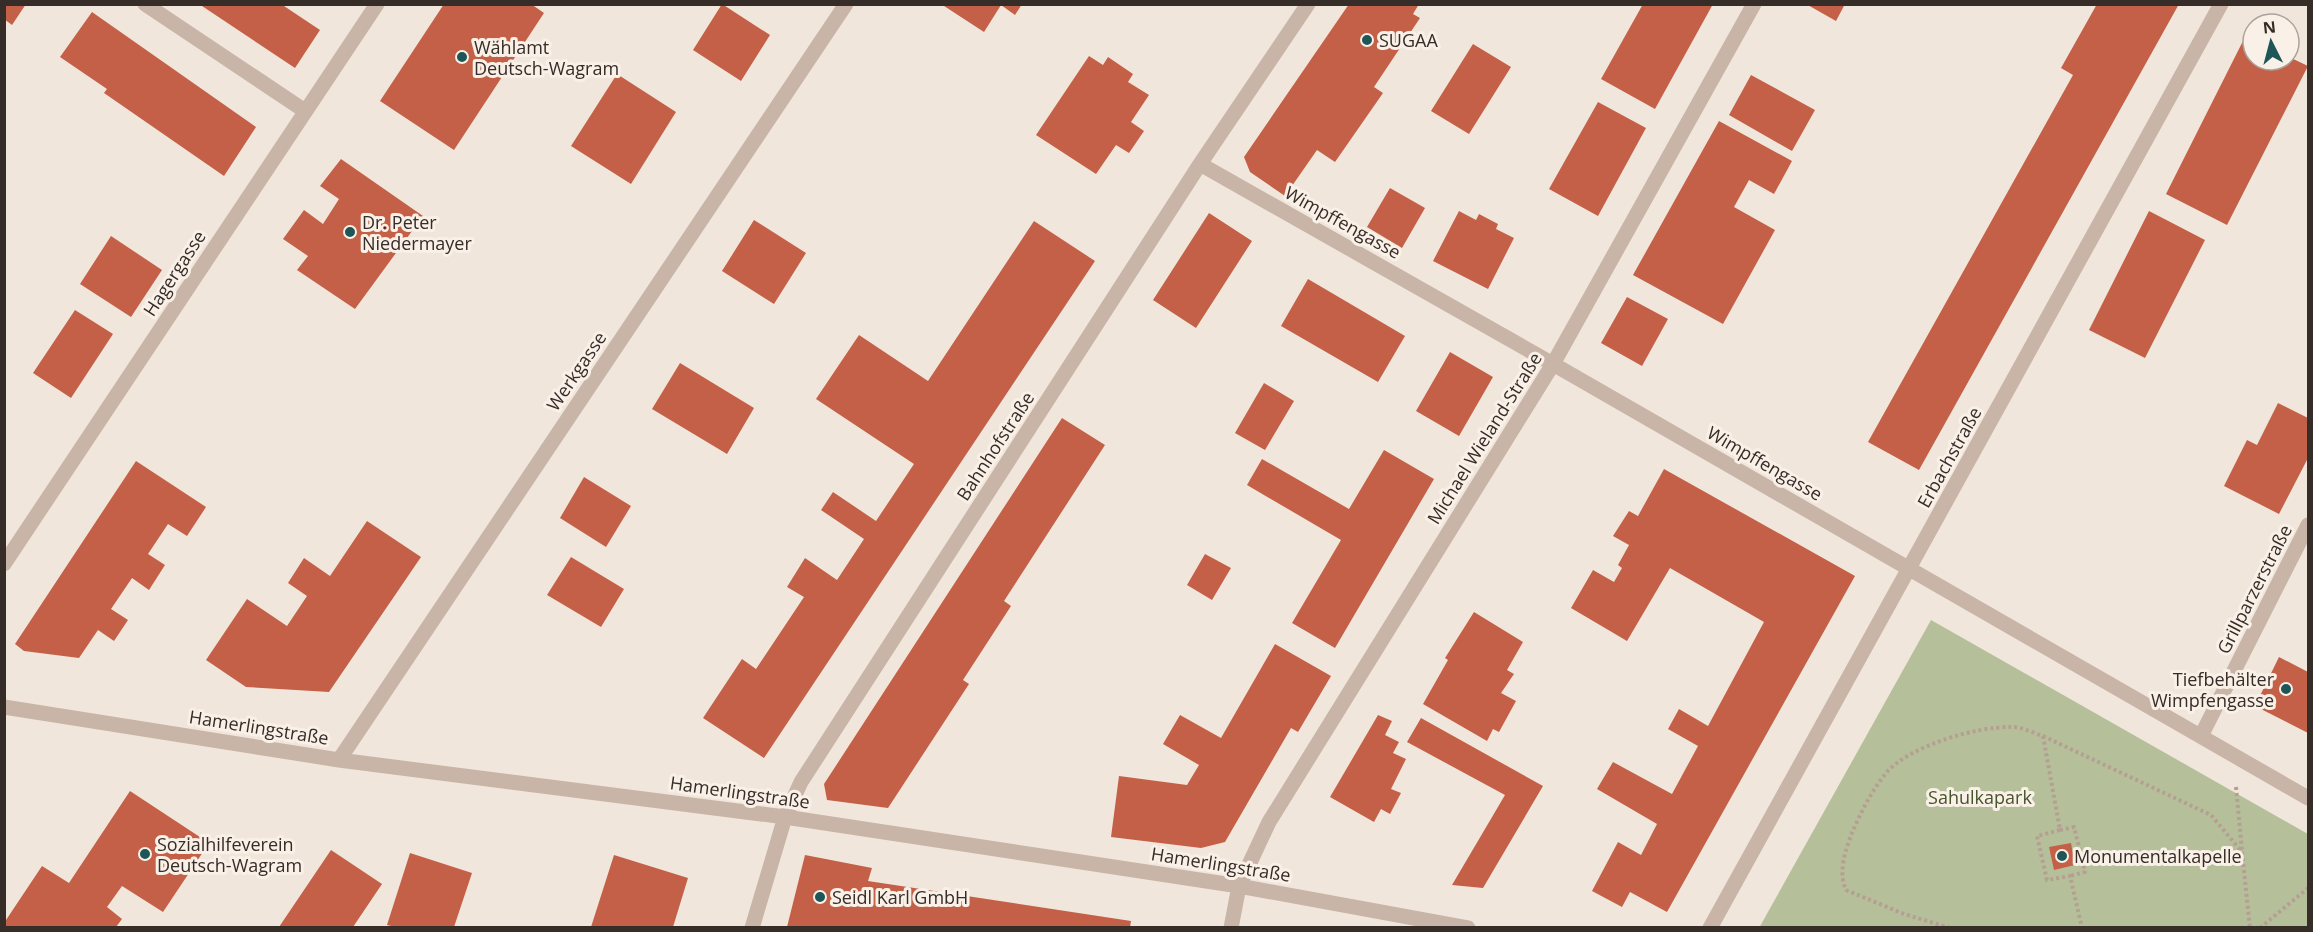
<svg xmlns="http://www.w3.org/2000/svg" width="2313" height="932" font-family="'Open Sans',sans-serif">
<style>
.green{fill:#b5c09b}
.building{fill:#c46047}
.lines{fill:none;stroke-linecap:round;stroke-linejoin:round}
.path{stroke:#b59f92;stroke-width:4;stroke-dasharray:3 3;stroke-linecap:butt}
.minor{stroke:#c9b5a7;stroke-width:15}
.poi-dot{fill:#1e5557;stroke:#f9f0e7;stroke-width:2}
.labels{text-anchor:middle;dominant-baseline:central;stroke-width:6;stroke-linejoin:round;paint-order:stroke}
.poi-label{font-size:18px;fill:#362c28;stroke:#f9f0e7;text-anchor:start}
.street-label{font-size:18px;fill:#362c28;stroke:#f9f0e7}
.park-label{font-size:18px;fill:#47542c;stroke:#f9f0e7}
</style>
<rect width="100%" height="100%" fill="#f1e6db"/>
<path class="green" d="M 1931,620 L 2308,834 L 2308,927 L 1759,928 Z"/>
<path class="building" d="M 4,4 L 26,4 L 12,25 L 4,19 Z
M 199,4 L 281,4 L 320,30 L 295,68 Z
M 444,4 L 531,4 L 544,13 L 454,150 L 380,101 Z
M 722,4 L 770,35 L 741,81 L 693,50 Z
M 941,4 L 1022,4 L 1015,15 L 1001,5 L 984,32 Z
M 1349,4 L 1419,4 L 1413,14 L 1420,18 L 1374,87 L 1383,93 L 1335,162 L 1317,150 L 1285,196 L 1250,172 L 1244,157 Z
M 1643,4 L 1713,4 L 1655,109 L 1601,79 Z
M 1806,4 L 1845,4 L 1836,21 Z
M 2097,4 L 2179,4 L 1919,470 L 1868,442 L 2073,75 L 2061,68 Z
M 92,12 L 256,127 L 224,176 L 104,93 L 107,89 L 60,57 Z
M 2246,35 L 2253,39 L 2253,60 L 2289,60 L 2289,57 L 2308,66 L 2227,225 L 2166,194 Z
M 1473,44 L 1511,67 L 1469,134 L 1431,111 Z
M 1089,56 L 1103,65 L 1108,57 L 1133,74 L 1128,82 L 1149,95 L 1131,122 L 1144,131 L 1129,153 L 1116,145 L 1096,174 L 1036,135 Z
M 617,74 L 676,112 L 631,184 L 571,146 Z
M 1751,75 L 1815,110 L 1792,151 L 1729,115 Z
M 1598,102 L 1646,128 L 1598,216 L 1549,189 Z
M 1719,121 L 1792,161 L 1774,194 L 1749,180 L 1734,207 L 1775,230 L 1723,324 L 1633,275 Z
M 341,159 L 423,216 L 355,309 L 297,270 L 308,256 L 283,239 L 304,210 L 323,224 L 339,199 L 320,186 Z
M 1390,188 L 1425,208 L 1402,248 L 1367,227 Z
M 1459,211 L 1476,220 L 1479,214 L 1498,224 L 1496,229 L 1514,238 L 1488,289 L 1433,261 Z
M 2149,211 L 2205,240 L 2145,358 L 2089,330 Z
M 1209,213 L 1252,241 L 1196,328 L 1153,300 Z
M 754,220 L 806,253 L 774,304 L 722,271 Z
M 1034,221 L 1095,261 L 764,758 L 703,718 L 742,659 L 756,669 L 804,597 L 787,587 L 805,558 L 837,580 L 864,539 L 821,510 L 833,492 L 876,521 L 914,464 L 816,399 L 859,335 L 928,381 Z
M 111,236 L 162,270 L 131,317 L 80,284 Z
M 1308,279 L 1405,336 L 1378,382 L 1281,326 Z
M 1627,297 L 1668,319 L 1642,366 L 1601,343 Z
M 75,310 L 113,334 L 71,398 L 33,373 Z
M 1450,352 L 1493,377 L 1459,436 L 1416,411 Z
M 680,363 L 754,408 L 727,454 L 652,409 Z
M 1264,383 L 1294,401 L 1265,450 L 1235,433 Z
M 2278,403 L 2308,418 L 2308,458 L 2279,514 L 2224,486 L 2247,440 L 2257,445 Z
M 1062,418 L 1105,445 L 1004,601 L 1011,606 L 963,680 L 969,684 L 888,808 L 827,800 L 824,784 Z
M 1384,450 L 1434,479 L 1335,648 L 1292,623 L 1341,540 L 1247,485 L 1262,459 L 1349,509 Z
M 136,461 L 206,507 L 187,536 L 168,524 L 148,554 L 165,565 L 149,590 L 132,578 L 111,609 L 128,620 L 114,641 L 98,630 L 79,658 L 24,651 L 15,644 Z
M 1664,469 L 1855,576 L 1667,912 L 1630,892 L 1622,907 L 1592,891 L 1618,842 L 1641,855 L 1657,824 L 1597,789 L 1613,762 L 1672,794 L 1698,746 L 1668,729 L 1679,709 L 1708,726 L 1764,622 L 1670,568 L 1627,641 L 1571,608 L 1593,570 L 1614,582 L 1622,568 L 1618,565 L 1629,545 L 1613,536 L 1629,511 L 1638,516 Z
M 584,477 L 631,506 L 606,547 L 560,518 Z
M 367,521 L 421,557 L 329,692 L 246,687 L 206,660 L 247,599 L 287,626 L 307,596 L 288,583 L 304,558 L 330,576 Z
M 1205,554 L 1231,568 L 1212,600 L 1187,585 Z
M 571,557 L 624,589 L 601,627 L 547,595 Z
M 1474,612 L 1523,642 L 1507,670 L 1514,674 L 1501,693 L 1516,701 L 1499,732 L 1493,729 L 1487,741 L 1423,704 L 1448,660 L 1445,658 Z
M 1275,644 L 1331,676 L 1298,732 L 1291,728 L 1225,842 L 1201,848 L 1111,837 L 1119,776 L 1187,785 L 1199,765 L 1163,744 L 1180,715 L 1221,738 Z
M 2279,657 L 2308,672 L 2308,733 L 2255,706 Z
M 1378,715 L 1392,721 L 1385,735 L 1399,742 L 1393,753 L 1406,759 L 1391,789 L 1401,793 L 1390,814 L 1381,809 L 1374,822 L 1330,797 Z
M 1421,718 L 1543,786 L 1483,888 L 1452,885 L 1505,795 L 1407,742 Z
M 130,791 L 209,843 L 163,912 L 122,886 L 107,907 L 122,919 L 116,927 L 4,927 L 4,923 L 42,866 L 69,883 Z
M 2071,843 L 2075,865 L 2054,870 L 2049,847 Z
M 331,850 L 382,884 L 353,927 L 279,927 Z
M 410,853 L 472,873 L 454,927 L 395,927 L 387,925 Z
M 614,855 L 688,878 L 673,927 L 591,927 Z
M 805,855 L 872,868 L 868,881 L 1131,921 L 1130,927 L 787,927 Z"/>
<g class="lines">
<path class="path" d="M 2043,736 L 2211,815 L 2242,852 L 2250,928
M 2236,787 L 2242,851
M 2060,830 L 2074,827 L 2085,872 L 2070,876
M 1950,928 L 1904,914 L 1846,890 C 1838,872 1845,851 1852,833 C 1860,814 1872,790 1886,773 C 1909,746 1977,726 2012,727 C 2022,727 2033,733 2043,736 L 2060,830 L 2037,836 L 2047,880 L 2070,876 L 2082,928
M 2260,928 L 2308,888"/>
<path class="minor" d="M 145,4 L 305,111
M 1200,164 L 1553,364 L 2308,798
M 4,564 L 377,4
M 4,707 L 339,760 L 785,817 L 1239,886 L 1468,928
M 2201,736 L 2308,525
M 339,760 L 846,4
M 752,928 L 785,817 L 801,782 L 1200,164 L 1308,4
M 1231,928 L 1239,886 L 1269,822 L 1553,364 L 1754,4
M 1710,928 L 2221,4"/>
</g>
<g class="poi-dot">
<circle cx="1367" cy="40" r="6"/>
<circle cx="462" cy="57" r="6"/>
<circle cx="350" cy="232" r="6"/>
<circle cx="2286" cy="689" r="6"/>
<circle cx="145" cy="854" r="6"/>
<circle cx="2062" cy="856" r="6"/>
<circle cx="820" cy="897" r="6"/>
</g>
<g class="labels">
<g class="poi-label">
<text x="1379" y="40">SUGAA</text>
<text x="474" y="47">Wählamt<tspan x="474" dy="21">Deutsch-Wagram</tspan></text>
<text x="362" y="222">Dr. Peter<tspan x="362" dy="21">Niedermayer</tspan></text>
<text x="2274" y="679" text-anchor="end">Tiefbehälter<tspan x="2274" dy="21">Wimpfengasse</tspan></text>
<text x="157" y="844">Sozialhilfeverein<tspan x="157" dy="21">Deutsch-Wagram</tspan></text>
<text x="2074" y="856">Monumentalkapelle</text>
<text x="832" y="897">Seidl Karl GmbH</text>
</g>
<g class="street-label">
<text transform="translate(1343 222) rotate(29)">Wimpffengasse</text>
<text transform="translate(174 273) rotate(-57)">Hagergasse</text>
<text transform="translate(576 371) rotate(-56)">Werkgasse</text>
<text transform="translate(1484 438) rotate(-58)">Michael Wieland-Straße</text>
<text transform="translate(995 446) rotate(-57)">Bahnhofstraße</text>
<text transform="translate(1949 457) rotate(-61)">Erbachstraße</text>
<text transform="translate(1765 463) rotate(30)">Wimpffengasse</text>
<text transform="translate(2254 589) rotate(-63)">Grillparzerstraße</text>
<text transform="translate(259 727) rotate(9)">Hamerlingstraße</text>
<text transform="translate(740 792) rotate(8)">Hamerlingstraße</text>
<text transform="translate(1221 864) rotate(9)">Hamerlingstraße</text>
</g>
<g class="park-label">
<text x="1980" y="797">Sahulkapark</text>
</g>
</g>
<rect width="2313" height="932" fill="none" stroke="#362c28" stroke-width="12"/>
<g transform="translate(2271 42) rotate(354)"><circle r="28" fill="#f9f0e7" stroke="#aba29b" stroke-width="1.5"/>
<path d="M0-4.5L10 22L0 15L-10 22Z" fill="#1e5557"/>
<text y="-9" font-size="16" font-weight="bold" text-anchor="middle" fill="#362c28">N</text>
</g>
</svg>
